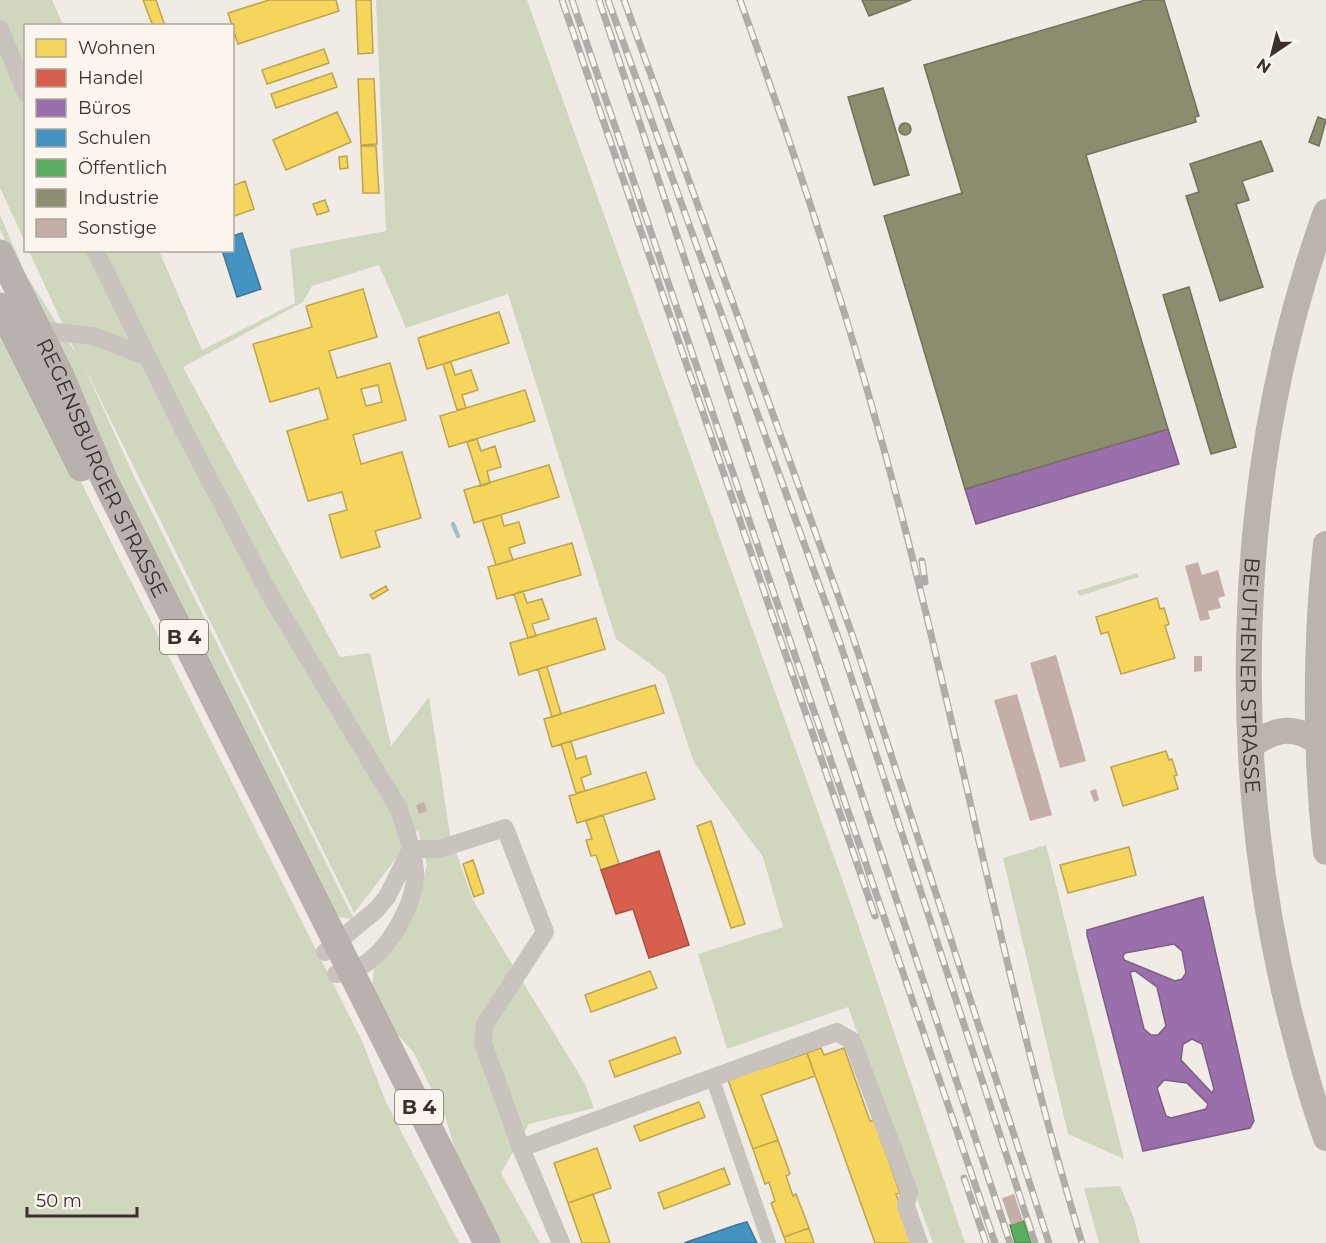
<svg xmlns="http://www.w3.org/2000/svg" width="1326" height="1243" font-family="Montserrat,sans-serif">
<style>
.green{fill:#d1d6bf}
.homes{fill:#f6d55c;stroke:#bea44d;stroke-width:1.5;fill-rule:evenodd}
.shops{fill:#d6604d;stroke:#a85243;stroke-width:1.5}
.offices{fill:#9970ab;stroke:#7d5d85;stroke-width:1.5;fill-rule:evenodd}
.schools{fill:#4393c3;stroke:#417595;stroke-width:1.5}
.public{fill:#5aae61;stroke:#518851;stroke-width:1.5}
.industry{fill:#8c8c6e;stroke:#74705a;stroke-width:1.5}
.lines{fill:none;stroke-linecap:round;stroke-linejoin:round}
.stream{stroke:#a1c2c1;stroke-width:4.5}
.building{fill:#c3afa7}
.pedestrian{stroke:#c9c3be;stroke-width:14}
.minor{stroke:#c9c3be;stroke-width:18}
.secondary{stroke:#bab3ae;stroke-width:26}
.primary{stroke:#b8b1ad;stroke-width:27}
.rail-casing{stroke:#b1aca8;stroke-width:7}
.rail{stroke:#fbf5ee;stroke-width:4.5;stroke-dasharray:14;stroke-linecap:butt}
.labels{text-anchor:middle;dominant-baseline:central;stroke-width:6;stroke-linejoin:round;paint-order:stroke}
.shield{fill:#fbf5ee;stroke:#756b66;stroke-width:1.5}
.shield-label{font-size:20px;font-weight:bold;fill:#3b302b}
.street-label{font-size:21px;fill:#3b302b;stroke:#fbf5ee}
</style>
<rect width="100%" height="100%" fill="#f0ebe5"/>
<path class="green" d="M 0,0 L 52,0 L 63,25 L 26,26 L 25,242 L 0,188 Z
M 376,0 L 527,0 L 852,907 L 965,1243 L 933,1243 L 848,1007 L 727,1049 L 698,954 L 783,927 L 763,857 L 694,763 L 665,675 L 616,639 L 508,294 L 406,328 L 379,265 L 312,286 L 303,302 L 183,367 L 340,657 L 370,653 L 391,746 L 429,697 L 450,835 L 473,900 L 585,1084 L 594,1108 L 529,1124 L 501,1173 L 540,1243 L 498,1243 L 460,1167 L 446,1119 L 414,1053 L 397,1034 L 372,987 L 374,969 L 412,915 L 427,865 L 418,830 L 354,913 L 81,360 L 134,476 L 354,919 L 337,917 L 165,580 L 0,229 L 0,215 L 26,275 L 76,353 L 29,251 L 159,251 L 202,350 L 295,303 L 290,249 L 386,231 Z
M 0,321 L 362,1041 L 386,1102 L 459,1243 L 0,1243 Z
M 1137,573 L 1139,577 L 1079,596 L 1077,591 Z
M 1046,845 L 1124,1159 L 1068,1134 L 1003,858 Z
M 1120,1186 L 1134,1218 L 1140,1243 L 1099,1243 L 1084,1188 Z"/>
<path class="homes" d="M 143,0 L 156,0 L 165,26 L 153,26 Z
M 269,0 L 336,0 L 339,11 L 238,44 L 228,13 Z
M 356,0 L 371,0 L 373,53 L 358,54 Z
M 324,49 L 329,63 L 267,84 L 262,70 Z
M 332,73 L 337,87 L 276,108 L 271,94 Z
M 358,79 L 374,79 L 377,144 L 361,145 Z
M 337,112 L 351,142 L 286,170 L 273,140 Z
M 361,146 L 376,146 L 379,193 L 363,193 Z
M 347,156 L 348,168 L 340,169 L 339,157 Z
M 245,181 L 254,209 L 232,217 L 232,186 Z
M 325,200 L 329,211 L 317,215 L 313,204 Z
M 363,289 L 377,337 L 329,351 L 337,378 L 390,363 L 406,420 L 353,435 L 361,464 L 402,452 L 421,518 L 375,531 L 380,547 L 341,558 L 329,515 L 347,510 L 342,492 L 308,501 L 287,431 L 328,419 L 319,388 L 270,402 L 253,344 L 312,327 L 306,306 ZM 378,385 L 382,402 L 366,406 L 361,389 Z
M 499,312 L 509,343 L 427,369 L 418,338 Z
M 451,362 L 455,375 L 471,370 L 478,390 L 462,395 L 466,408 L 457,410 L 443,364 Z
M 525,390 L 535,421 L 449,447 L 440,416 Z
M 477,439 L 481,451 L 495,446 L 501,467 L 487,471 L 490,483 L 481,486 L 467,442 Z
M 549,465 L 559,497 L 474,523 L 464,490 Z
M 501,515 L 504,526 L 519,522 L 525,543 L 509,548 L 513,560 L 496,565 L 482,520 Z
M 572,543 L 581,575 L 497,599 L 488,567 Z
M 386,586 L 388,590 L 373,599 L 370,595 Z
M 523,591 L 527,603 L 542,599 L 549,619 L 532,624 L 536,636 L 528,638 L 514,594 Z
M 1157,598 L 1160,609 L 1164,608 L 1169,624 L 1165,626 L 1175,658 L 1121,674 L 1108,632 L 1101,634 L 1096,617 Z
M 596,618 L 605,649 L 519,675 L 510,643 Z
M 547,667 L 561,714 L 552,717 L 538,669 Z
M 655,685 L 664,713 L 552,747 L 544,719 Z
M 571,741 L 576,759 L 586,756 L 591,774 L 581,778 L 585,791 L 576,793 L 561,744 Z
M 1166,751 L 1169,760 L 1172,759 L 1177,775 L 1174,776 L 1178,789 L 1123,806 L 1111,767 Z
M 646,772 L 655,799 L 577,823 L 569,796 Z
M 603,815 L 619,864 L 601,870 L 596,855 L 591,856 L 586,840 L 592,839 L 586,821 Z
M 711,821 L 745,924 L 731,928 L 697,826 Z
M 1129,847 L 1136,875 L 1068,893 L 1060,865 Z
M 473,860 L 484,893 L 474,897 L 463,864 Z
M 650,971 L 657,988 L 591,1012 L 585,995 Z
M 675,1037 L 681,1053 L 615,1077 L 609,1061 Z
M 821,1048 L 824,1055 L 844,1048 L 870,1121 L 874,1120 L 900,1193 L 896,1194 L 913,1243 L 875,1243 L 807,1053 Z
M 807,1053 L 815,1076 L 761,1095 L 778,1140 L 753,1149 L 728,1080 Z
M 699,1102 L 705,1117 L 640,1141 L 634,1126 Z
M 778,1140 L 790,1174 L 786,1176 L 793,1196 L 796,1194 L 809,1228 L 784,1237 L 771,1203 L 775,1201 L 769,1182 L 765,1184 L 753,1149 Z
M 597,1148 L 611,1188 L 568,1203 L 554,1163 Z
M 724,1168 L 730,1184 L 664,1209 L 658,1193 Z
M 593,1194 L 608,1237 L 610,1243 L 582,1243 L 568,1203 Z
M 809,1228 L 814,1243 L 786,1243 L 784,1237 Z"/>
<path class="shops" d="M 659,851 L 689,945 L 649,958 L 633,909 L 616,914 L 601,870 Z"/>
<path class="offices" d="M 1168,429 L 1179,464 L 976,524 L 965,489 Z
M 1203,897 L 1254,1121 L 1250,1128 L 1143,1151 L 1087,935 L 1087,930 ZM 1174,944 L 1182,951 L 1186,973 L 1182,979 L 1175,981 L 1124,960 L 1123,956 L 1125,953 ZM 1135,971 L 1157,987 L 1166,1026 L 1158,1035 L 1151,1035 L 1144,1029 L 1130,972 ZM 1192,1039 L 1202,1044 L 1214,1089 L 1212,1093 L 1181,1060 L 1183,1044 ZM 1164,1080 L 1187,1083 L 1208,1104 L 1206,1109 L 1171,1118 L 1166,1116 L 1157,1088 Z"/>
<path class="schools" d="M 242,233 L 261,289 L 237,297 L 222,250 L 232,250 L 232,236 Z
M 747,1222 L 757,1243 L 684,1243 L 736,1225 Z"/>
<path class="public" d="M 1024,1221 L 1031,1243 L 1015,1243 L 1010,1225 Z"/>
<path class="industry" d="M 862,0 L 911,0 L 869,16 Z
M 1145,0 L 1164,0 L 1199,116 L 1195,117 L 1196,122 L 1086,155 L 1168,429 L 965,489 L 884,216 L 962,193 L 924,65 Z
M 883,88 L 909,175 L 874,185 L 848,97 Z
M 1318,117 L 1326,120 L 1319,146 L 1309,142 Z
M899 129a6 6 0 1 1 12 0a6 6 0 1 1-12 0Z
M 1261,141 L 1273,171 L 1242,181 L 1249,200 L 1236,204 L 1263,287 L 1220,301 L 1186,196 L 1199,192 L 1190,164 Z
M 1189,287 L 1236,447 L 1211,454 L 1163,295 Z"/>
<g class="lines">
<path class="stream" d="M 453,524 L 458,536"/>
</g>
<path class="building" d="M 1198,562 L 1202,575 L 1218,570 L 1225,596 L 1218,598 L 1221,608 L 1208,611 L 1210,619 L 1200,621 L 1185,566 Z
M 1056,655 L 1086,761 L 1060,768 L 1030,663 Z
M 1194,656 L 1202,656 L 1202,671 L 1194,672 Z
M 1017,694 L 1052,815 L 1030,821 L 994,700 Z
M 1096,789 L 1099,800 L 1094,802 L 1090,791 Z
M 424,802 L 427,811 L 419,814 L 416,805 Z
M 1014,1194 L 1023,1221 L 1011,1225 L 1002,1198 Z"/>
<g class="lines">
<path class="pedestrian" d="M 712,1077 L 769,1243"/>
<path class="minor" d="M 0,29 L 26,93
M 95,250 L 183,429 L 269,593 L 399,809 C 405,830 414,851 415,872 C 416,904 387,954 358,968 C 351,972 344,973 336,974
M 38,330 L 93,336 L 146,356
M 411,849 L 439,849 L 505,828 L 545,932 L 485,1024 L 483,1043 L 521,1148 L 837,1032 L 852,1041 L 909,1191 L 906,1206 L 919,1243
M 325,952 L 376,910 L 387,897 L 411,849
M 521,1148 L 561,1243"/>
<g class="secondary">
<path id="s1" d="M 1326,212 C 1236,461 1226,754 1289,1011 C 1300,1054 1311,1097 1326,1138"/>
<path d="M 1326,544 C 1315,644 1315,753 1326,852"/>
<path d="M 1251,746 C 1275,728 1296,724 1320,744"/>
</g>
<g class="primary">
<path id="s2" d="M 0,253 L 61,376 L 104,479 L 487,1243"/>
<path d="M 0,306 L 81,468"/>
</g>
<g class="rail-casing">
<path id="rail" d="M 562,0 L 875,916
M 572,0 L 995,1243
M 599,0 L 1010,1243
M 608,0 L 840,643 L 1035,1243
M 624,0 L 853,637 L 1049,1243
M 740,0 C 801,169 856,340 901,513 C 964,756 1009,1003 1082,1243
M 922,561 L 925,582
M 964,1178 L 986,1243"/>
</g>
<use href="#rail" class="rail"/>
</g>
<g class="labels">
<g class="shield">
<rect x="160" y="620" width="48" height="34" rx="4.5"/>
<rect x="395" y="1090" width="48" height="34" rx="4.5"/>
</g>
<g class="shield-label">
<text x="184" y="637">B 4</text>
<text x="419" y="1107">B 4</text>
</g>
<g class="street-label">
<text stroke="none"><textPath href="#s2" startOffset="238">REGENSBURGER STRASSE</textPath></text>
<text stroke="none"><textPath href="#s1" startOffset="472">BEUTHENER STRASSE</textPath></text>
</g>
</g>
<rect x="24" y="24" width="210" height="228" fill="#fbf5ee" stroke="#aea6a0" stroke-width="1.5"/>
<rect x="36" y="39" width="30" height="18" fill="#f6d55c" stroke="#aea6a0" stroke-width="1.5"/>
<text x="78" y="54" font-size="18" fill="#3b302b">Wohnen</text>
<rect x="36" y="69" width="30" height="18" fill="#d6604d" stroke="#aea6a0" stroke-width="1.5"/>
<text x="78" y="84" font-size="18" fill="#3b302b">Handel</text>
<rect x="36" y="99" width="30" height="18" fill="#9970ab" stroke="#aea6a0" stroke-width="1.5"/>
<text x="78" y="114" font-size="18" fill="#3b302b">Büros</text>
<rect x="36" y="129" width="30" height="18" fill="#4393c3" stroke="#aea6a0" stroke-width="1.5"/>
<text x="78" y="144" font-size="18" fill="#3b302b">Schulen</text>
<rect x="36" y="159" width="30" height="18" fill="#5aae61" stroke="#aea6a0" stroke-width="1.5"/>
<text x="78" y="174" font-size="18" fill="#3b302b">Öffentlich</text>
<rect x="36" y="189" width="30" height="18" fill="#8c8c6e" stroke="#aea6a0" stroke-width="1.5"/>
<text x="78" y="204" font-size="18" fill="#3b302b">Industrie</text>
<rect x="36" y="219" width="30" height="18" fill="#c3afa7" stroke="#aea6a0" stroke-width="1.5"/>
<text x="78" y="234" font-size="18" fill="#3b302b">Sonstige</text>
<g transform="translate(1272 54) rotate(215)" stroke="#fbf5ee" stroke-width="4.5" paint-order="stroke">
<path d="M0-4.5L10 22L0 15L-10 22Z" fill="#3b302b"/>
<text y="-9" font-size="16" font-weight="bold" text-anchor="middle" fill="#3b302b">N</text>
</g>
<path d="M27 1207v9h110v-9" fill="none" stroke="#3b302b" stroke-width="3"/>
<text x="36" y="1207" font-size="18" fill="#3b302b" stroke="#fbf5ee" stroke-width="4.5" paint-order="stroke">50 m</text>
</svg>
